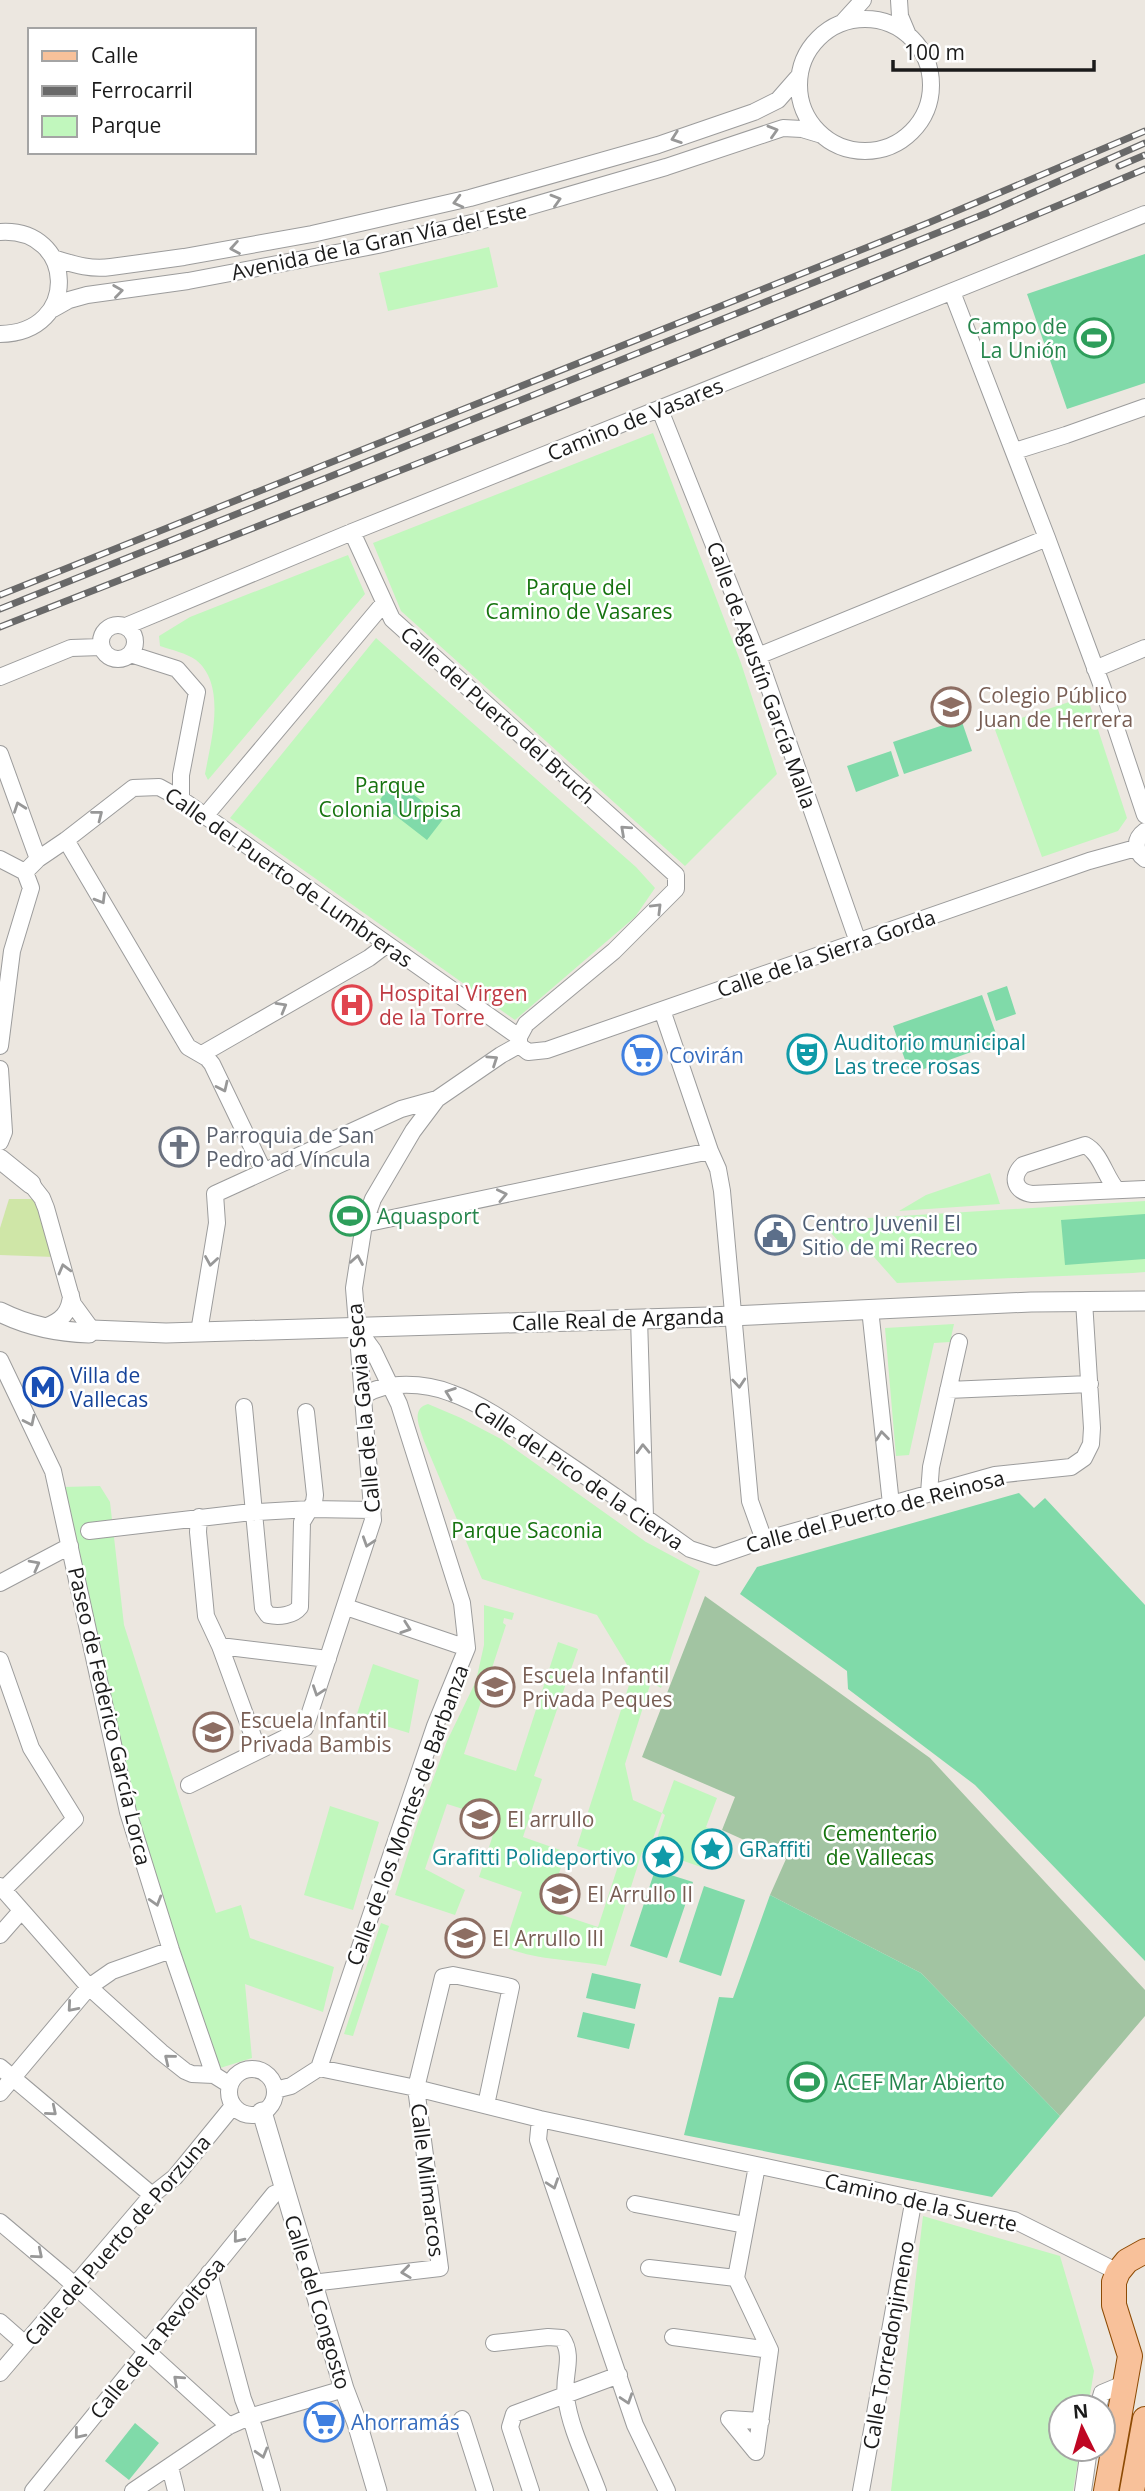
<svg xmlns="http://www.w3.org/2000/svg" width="1145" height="2491" font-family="'Open Sans',sans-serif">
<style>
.grass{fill:#cfe6a7}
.cemetery{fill:#a2c4a2}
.park{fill:#c1f7bd}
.pitch{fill:#80daa9}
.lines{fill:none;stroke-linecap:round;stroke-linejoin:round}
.minor-casing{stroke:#9c9c9c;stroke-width:18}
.tertiary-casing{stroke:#9c9c9c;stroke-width:21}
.primary-casing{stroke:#8d4b05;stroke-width:26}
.minor{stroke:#fff;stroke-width:16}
.tertiary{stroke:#fff;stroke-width:19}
.primary{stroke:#f8c19a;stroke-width:24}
.rail-casing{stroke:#696969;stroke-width:7}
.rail{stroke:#fff;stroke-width:4.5;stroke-dasharray:13;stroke-linecap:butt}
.oneway{stroke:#989898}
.labels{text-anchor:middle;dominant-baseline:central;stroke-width:5;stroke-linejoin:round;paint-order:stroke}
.street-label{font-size:21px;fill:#1b1b1b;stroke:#fff}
.leisure-label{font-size:21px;fill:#27864d;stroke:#fff;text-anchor:start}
.park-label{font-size:21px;fill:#16730f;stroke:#fff}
.education-label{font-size:21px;fill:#785e54;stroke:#fff;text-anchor:start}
.health-label{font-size:21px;fill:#be3a42;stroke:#fff;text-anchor:start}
.culture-label{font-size:21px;fill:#0d838f;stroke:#fff;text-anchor:start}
.shop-label{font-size:21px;fill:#366cbe;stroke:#fff;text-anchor:start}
.worship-label{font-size:21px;fill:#5b616d;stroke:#fff;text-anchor:start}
.service-label{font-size:21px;fill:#4e5e75;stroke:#fff;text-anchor:start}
.transit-label{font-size:21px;fill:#164399;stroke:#fff;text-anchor:start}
</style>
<rect width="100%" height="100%" fill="#ece7e0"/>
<path class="grass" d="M 9,1199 L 39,1199 L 54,1257 L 0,1255 L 0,1228 Z"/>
<path class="cemetery" d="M 705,1596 L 930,1758 L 1145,1990 L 1145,2016 L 1060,2116 L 921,1973 L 770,1895 L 786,1859 L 722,1830 L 735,1797 L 642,1757 Z"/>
<path class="park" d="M 489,247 L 498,287 L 388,311 L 379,273 Z
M 653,433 L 741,663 L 777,774 L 685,866 L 401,611 L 373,543 Z
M 348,555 L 365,594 L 208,780 L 205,774 C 211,741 227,685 196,660 C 186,653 172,650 160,646 L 159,636 L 190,617 Z
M 376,638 L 636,867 L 655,888 L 635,917 L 515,1020 L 230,818 Z
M 1087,696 L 1127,818 L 1118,831 L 1042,857 L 994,727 Z
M 990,1173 L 1000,1204 L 899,1211 L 926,1195 Z
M 1145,1201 L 1145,1272 L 1133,1273 L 897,1283 L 867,1249 L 854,1258 L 820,1221 Z
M 954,1324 L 950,1342 L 934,1343 L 909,1455 L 896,1456 L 885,1328 Z
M 428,1404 L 461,1418 L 501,1439 L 646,1542 L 700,1571 L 661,1688 L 651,1682 L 625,1764 L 633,1800 L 662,1813 L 674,1780 L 717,1798 L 706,1827 L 714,1831 L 701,1867 L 658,1852 L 660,1846 L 655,1844 L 665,1815 L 662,1813 L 648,1853 L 642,1852 L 606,1966 C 570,1959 540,1961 504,1947 L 522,1892 L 479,1877 L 498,1820 L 447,1804 L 425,1869 L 465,1890 L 455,1915 L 395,1895 L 419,1818 L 447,1741 L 476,1681 L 484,1645 L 484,1605 L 514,1613 L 512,1620 L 504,1618 L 503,1623 L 506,1625 L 464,1754 L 516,1771 L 558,1642 L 578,1649 L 534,1776 L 542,1779 L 523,1837 L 566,1852 L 547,1910 L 598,1927 L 620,1860 L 577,1846 L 631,1679 L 626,1663 L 597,1615 L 482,1579 L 424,1441 C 420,1428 410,1409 428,1404 Z
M 100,1486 L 110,1502 L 124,1625 L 216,1913 L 241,1905 L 250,1938 L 334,1967 L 323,2012 L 245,1984 L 252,2058 L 217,2069 L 128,1812 L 64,1487 Z
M 373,1664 L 419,1680 L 409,1733 L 356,1717 Z
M 330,1806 L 379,1822 L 353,1910 L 304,1895 Z
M 381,1923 L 389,1926 L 353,2036 L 344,2034 Z
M 923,2216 L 1060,2256 L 1094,2371 L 1088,2407 L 1061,2407 L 1061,2449 L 1080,2449 L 1073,2491 L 891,2491 Z"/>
<path class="pitch" d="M 1145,254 L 1145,383 L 1067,409 L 1027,294 Z
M 961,719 L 972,751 L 904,774 L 893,742 Z
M 891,751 L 899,776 L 856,792 L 847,766 Z
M 395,780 L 444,818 L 427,840 L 378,802 Z
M 1007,986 L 1016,1014 L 996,1021 L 987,993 Z
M 982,995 L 999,1042 L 910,1074 L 893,1026 Z
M 1145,1214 L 1145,1259 L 1065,1265 L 1061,1220 Z
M 1019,1493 L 1034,1508 L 1045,1498 L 1145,1605 L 1145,1961 L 975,1785 L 848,1689 L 847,1671 L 740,1594 L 757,1567 Z
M 655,1870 L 693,1882 L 667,1958 L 630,1946 Z
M 704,1886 L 745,1900 L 721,1976 L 679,1962 Z
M 770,1895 L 921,1973 L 1060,2116 L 992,2197 L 684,2135 L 719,1997 L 733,1998 Z
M 592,1973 L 641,1984 L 635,2009 L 586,1998 Z
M 583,2012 L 635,2024 L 629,2049 L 577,2037 Z
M 135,2423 L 159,2443 L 129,2480 L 105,2461 Z"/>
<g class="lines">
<g class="minor-casing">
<path id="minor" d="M 899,0 L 900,16 L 908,35
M799 85a66 66 0 1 1 132 0a66 66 0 1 1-132 0Z
M 843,22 L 863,0
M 0,232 C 76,227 81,333 0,334
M 53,258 C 73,264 89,270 111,267 L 184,257 L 312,234 L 470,198 L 658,145 L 754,112 L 778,100 L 799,76
M 952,292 L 1047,538 L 1103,689 L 1145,815
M 53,309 L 69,300 L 87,295 L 188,281 L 378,245 L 476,222 L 666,167 L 783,128 L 802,129 L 822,135
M 660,410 L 758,656 L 858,942
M 1015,451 L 1066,435 L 1145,407
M101 642a17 17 0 1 1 34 0a17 17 0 1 1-34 0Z
M 126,626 L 352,532 L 1145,214
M 130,654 L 177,669 L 197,692 L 181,775 L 181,799
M 758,656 L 1047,538
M 1095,669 L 1145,648
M 0,677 L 71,648 L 101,647
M 0,754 L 38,859
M 205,816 L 384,603
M 1145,831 C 1134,839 1134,851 1145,859
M 66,840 L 188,1047 L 207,1058 L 212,1064 L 263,1170
M 0,859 L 25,872 L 31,888 L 12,951 L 0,1046
M 25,872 L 38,859 L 66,840 L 133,788 L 159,787 L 181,799 L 519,1037
M 662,1010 L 710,1151 L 718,1169 L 722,1191 L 750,1501 L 764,1540
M 519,1045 L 528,1052 L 547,1050 L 1089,861 L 1136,848
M 202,1054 L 369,958 L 386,945
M 0,1069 L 4,1132 L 0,1142
M 31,1184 L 42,1198 L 46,1208 L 73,1304 L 92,1330
M 1117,1190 C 1105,1177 1101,1153 1085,1145 L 1023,1165 C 1010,1177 1015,1192 1032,1194 L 1145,1189
M 364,1224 L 710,1151
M 870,1309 L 891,1504
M 639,1318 L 645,1517
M 45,1327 C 61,1321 70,1313 71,1295
M 199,1332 L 217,1223 L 215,1194 L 401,1109 L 437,1099 L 501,1055 L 519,1045 L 519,1037 L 526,1024 L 614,951 L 676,889 L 676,875 L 392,619 L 352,532
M 0,1360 L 53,1471 L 128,1812 L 171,1950 L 214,2075
M 948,1390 L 1090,1384
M 363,1396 C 386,1380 426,1383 451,1393 C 485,1405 515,1428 544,1448 C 593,1481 642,1515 690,1549 L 715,1557 L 764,1540 L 963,1484 L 995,1475 L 1071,1467 L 1084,1458 L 1091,1444 L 1092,1428 L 1084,1301
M 244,1407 L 263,1608 L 268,1615 C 279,1617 293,1616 300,1607 L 302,1522 L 314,1502 L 315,1495 L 306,1412
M 929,1493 L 931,1467 L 959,1342
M 199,1517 L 198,1532 L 206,1616 L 220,1646 L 258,1750
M 89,1531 L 243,1513 L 310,1509 L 373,1510
M 0,1583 L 70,1546
M 346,1607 L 467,1648
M 220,1646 L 328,1659
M 0,1660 L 31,1748 L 75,1819 L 4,1889
M 189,1785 L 305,1728 L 373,1520 L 354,1288 L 364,1224 L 373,1199 L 413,1131 L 437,1099
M 0,1886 L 89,1987 L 161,2052 L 185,2071 L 192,2074 L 214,2075 L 230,2085
M 0,1935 L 21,1911
M 0,2067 L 152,2195
M 319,2068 L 435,1726 L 467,1648 L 462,1603 L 399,1404 L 373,1350 L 357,1328
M229 2092a23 23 0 1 1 46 0a23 23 0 1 1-46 0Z
M 275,2090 L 291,2086 L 319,2068 L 416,2088 L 540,2119 L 1014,2220 L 1118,2272
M 0,2093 L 89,1987 L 112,1971 L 171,1950
M 540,2119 L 538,2140 L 635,2425 L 667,2491
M 635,2204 L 745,2225
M 0,2222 L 63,2275 L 229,2426
M 649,2268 L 736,2278
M 209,2273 L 243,2399 L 254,2428 L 272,2491
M 312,2283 L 440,2268 L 416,2088 L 443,1977 L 453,1975 L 511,1987 L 486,2105
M 0,2322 L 25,2344
M 673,2337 L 770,2350
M 494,2343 L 548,2337 L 562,2338 C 575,2357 562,2377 566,2397 C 570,2429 587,2461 598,2491
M 0,2373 L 152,2195 L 175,2177 L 233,2106
M 1098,2407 L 1102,2393 L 1126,2383
M 462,2419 L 485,2491
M 756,2452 L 770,2350 L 736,2278 L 757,2166
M 756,2452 L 729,2419 L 761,2421
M 170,2467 L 176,2491
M 33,2491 L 274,2194 L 284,2190
M 133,2491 L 229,2426 L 249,2417 L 344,2389
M 531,2491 L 510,2427 L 514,2414 L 619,2375
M 861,2491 L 914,2198
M 1083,2491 L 1089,2449"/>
</g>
<g class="tertiary-casing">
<path id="tertiary" d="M 0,1159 L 31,1184
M 0,1312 C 28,1326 58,1332 89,1333 L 92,1330 L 166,1333 L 709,1317 L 1031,1302 L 1145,1301
M 262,2112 L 344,2389 L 357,2423 L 377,2491"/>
</g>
<g class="primary-casing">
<path id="primary" d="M 1106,2491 L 1130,2356 L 1114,2305 L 1114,2282 L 1118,2272 L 1127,2261 L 1145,2251
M 1132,2491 L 1145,2419"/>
</g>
<use href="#minor" class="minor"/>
<use href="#tertiary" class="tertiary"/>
<use href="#primary" class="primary"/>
<g class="rail-casing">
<path id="rail" d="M 1119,166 L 1145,155
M 0,595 L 928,223 L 1145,131
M 0,609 L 987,213 L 1145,143
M 0,627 C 383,477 767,329 1145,169"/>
</g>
<use href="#rail" class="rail"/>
</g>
<defs><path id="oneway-chevron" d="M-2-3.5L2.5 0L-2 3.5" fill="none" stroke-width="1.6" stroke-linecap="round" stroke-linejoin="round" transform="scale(1.75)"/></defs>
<g class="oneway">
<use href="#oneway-chevron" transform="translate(773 131) rotate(-17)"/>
<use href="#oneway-chevron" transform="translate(676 138) rotate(161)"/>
<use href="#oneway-chevron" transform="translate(556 200) rotate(-17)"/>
<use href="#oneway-chevron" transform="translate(458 202) rotate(166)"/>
<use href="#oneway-chevron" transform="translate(235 248) rotate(170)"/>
<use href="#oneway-chevron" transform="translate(118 291) rotate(-8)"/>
<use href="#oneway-chevron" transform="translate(19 807) rotate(-110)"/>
<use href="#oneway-chevron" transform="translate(98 815) rotate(-38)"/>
<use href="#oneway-chevron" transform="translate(625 830) rotate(-138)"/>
<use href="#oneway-chevron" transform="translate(101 899) rotate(59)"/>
<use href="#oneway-chevron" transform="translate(657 908) rotate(-45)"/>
<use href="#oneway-chevron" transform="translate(282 1007) rotate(-30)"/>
<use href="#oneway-chevron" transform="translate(493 1060) rotate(-34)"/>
<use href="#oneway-chevron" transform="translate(223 1087) rotate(65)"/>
<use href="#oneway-chevron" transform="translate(502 1195) rotate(-12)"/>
<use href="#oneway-chevron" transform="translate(357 1260) rotate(-80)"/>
<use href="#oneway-chevron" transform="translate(211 1261) rotate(99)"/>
<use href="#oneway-chevron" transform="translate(64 1269) rotate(-105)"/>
<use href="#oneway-chevron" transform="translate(739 1383) rotate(85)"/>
<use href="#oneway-chevron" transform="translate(450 1393) rotate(-160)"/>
<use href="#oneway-chevron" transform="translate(30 1421) rotate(64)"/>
<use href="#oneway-chevron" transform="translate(882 1436) rotate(-96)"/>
<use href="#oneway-chevron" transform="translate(643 1449) rotate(-92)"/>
<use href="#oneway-chevron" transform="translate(368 1542) rotate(108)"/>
<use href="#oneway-chevron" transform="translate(35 1565) rotate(-28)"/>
<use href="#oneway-chevron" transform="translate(406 1628) rotate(19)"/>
<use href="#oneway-chevron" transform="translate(318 1691) rotate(109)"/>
<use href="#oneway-chevron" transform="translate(156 1901) rotate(73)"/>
<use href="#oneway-chevron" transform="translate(72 2007) rotate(131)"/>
<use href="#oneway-chevron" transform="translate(169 2059) rotate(-141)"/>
<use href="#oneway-chevron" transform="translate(52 2111) rotate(40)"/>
<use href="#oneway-chevron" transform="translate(553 2184) rotate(71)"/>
<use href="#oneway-chevron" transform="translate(238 2238) rotate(129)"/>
<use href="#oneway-chevron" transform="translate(38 2254) rotate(40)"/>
<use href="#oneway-chevron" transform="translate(406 2272) rotate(173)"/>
<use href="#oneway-chevron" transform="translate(178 2380) rotate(-138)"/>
<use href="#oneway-chevron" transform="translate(627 2399) rotate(72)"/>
<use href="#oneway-chevron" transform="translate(79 2434) rotate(129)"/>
<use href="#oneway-chevron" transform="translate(262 2453) rotate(74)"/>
</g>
<defs>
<g id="stadium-ring" transform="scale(2.0125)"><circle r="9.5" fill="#fff" stroke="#2e9e5b" stroke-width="1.5"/><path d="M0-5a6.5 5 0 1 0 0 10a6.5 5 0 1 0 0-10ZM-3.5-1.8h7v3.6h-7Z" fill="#2e9e5b"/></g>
<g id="school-ring" transform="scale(2.0125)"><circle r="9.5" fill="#fff" stroke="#8d6e63" stroke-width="1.5"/><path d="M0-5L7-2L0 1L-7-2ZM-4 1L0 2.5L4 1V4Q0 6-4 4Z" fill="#8d6e63"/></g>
<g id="hospital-ring" transform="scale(2.0125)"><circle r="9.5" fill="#fff" stroke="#e0444e" stroke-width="1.5"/><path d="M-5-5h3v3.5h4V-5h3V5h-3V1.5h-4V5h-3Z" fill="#e0444e"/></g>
<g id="theatre-ring" transform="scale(2.0125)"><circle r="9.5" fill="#fff" stroke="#0f9aa8" stroke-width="1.5"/><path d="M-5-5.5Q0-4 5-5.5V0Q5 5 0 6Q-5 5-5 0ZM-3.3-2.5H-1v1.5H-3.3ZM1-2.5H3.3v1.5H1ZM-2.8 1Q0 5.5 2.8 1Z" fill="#0f9aa8"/></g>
<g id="supermarket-ring" transform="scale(2.0125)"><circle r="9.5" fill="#fff" stroke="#3f7fe0" stroke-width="1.5"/><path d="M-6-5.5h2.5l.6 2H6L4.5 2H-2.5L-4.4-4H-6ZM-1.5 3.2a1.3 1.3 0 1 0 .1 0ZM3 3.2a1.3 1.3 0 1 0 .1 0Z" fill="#3f7fe0"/></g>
<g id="church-ring" transform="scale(2.0125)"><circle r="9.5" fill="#fff" stroke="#6b7280" stroke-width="1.5"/><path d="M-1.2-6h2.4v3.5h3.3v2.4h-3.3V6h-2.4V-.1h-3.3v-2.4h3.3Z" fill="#6b7280"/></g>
<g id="civic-ring" transform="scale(2.0125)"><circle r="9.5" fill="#fff" stroke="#5c6f8a" stroke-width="1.5"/><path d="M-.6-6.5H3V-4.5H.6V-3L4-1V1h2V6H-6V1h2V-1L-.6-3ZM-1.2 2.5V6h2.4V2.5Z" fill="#5c6f8a"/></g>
<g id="metro-ring" transform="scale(2.0125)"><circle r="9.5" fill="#fff" stroke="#1a4fb4" stroke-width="1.5"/><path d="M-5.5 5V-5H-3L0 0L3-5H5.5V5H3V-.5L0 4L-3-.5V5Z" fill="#1a4fb4"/></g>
<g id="sight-ring" transform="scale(2.0125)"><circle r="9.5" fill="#fff" stroke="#0f9aa8" stroke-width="1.5"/><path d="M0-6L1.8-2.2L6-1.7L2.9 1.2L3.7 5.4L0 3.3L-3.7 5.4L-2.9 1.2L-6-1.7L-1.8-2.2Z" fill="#0f9aa8"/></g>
</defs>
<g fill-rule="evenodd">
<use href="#stadium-ring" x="1094" y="338"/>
<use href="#school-ring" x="951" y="707"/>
<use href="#hospital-ring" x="352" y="1005"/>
<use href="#theatre-ring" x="807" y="1054"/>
<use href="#supermarket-ring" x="642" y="1055"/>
<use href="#church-ring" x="179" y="1147"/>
<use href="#stadium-ring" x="350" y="1216"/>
<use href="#civic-ring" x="775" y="1235"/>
<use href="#metro-ring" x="43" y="1387"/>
<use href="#school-ring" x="495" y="1687"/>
<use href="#school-ring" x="213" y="1732"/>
<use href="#school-ring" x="480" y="1819"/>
<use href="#sight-ring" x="712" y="1849"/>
<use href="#sight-ring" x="663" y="1857"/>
<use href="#school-ring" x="560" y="1894"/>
<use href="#school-ring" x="465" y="1938"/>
<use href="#stadium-ring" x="807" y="2082"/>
<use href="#supermarket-ring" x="324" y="2422"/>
</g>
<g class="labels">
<g class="street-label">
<text transform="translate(379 241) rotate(-12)">Avenida de la Gran Vía del Este</text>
<text transform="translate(635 419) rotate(-22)">Camino de Vasares</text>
<text transform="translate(762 675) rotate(70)">Calle de Agustín García Malla</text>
<text transform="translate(498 715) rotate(42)">Calle del Puerto del Bruch</text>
<text transform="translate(289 877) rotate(35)">Calle del Puerto de Lumbreras</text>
<text transform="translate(826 953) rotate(-19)">Calle de la Sierra Gorda</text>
<text transform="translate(618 1319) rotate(-2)">Calle Real de Arganda</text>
<text transform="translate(363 1408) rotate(-95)">Calle de la Gavia Seca</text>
<text transform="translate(579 1475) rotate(34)">Calle del Pico de la Cierva</text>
<text transform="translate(875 1511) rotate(-15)">Calle del Puerto de Reinosa</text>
<text transform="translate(110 1716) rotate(77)">Paseo de Federico García Lorca</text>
<text transform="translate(407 1815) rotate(-70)">Calle de los Montes de Barbanza</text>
<text transform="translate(428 2180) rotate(83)">Calle Milmarcos</text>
<text transform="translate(921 2202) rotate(13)">Camino de la Suerte</text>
<text transform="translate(117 2240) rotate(-49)">Calle del Puerto de Porzuna</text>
<text transform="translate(318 2302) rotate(73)">Calle del Congosto</text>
<text transform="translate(157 2338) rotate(-51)">Calle de la Revoltosa</text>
<text transform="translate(888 2345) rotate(-80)">Calle Torredonjimeno</text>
</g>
<g class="leisure-label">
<text x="1067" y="326" text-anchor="end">Campo de<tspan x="1067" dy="24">La Unión</tspan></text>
<text x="377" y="1216">Aquasport</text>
<text x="834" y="2082">ACEF Mar Abierto</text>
</g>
<g class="park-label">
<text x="579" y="587">Parque del<tspan x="579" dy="24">Camino de Vasares</tspan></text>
<text x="390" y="785">Parque<tspan x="390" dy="24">Colonia Urpisa</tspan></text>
<text x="527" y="1530">Parque Saconia</text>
<text x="880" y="1833">Cementerio<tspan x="880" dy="24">de Vallecas</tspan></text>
</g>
<g class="education-label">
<text x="978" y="695">Colegio Público<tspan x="978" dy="24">Juan de Herrera</tspan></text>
<text x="522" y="1675">Escuela Infantil<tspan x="522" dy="24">Privada Peques</tspan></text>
<text x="240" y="1720">Escuela Infantil<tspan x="240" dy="24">Privada Bambis</tspan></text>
<text x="507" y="1819">El arrullo</text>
<text x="587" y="1894">El Arrullo II</text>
<text x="492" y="1938">El Arrullo III</text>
</g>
<g class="health-label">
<text x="379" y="993">Hospital Virgen<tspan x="379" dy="24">de la Torre</tspan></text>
</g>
<g class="culture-label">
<text x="834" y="1042">Auditorio municipal<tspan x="834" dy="24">Las trece rosas</tspan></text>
<text x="739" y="1849">GRaffiti</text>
<text x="636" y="1857" text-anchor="end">Grafitti Polideportivo</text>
</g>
<g class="shop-label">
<text x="669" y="1055">Covirán</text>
<text x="351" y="2422">Ahorramás</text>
</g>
<g class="worship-label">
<text x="206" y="1135">Parroquia de San<tspan x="206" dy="24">Pedro ad Víncula</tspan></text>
</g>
<g class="service-label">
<text x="802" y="1223">Centro Juvenil El<tspan x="802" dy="24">Sitio de mi Recreo</tspan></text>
</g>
<g class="transit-label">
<text x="70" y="1375">Villa de<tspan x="70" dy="24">Vallecas</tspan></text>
</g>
</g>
<rect x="28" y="28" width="228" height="126" fill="#ffffff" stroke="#a4a4a4" stroke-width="2"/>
<rect x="42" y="51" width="35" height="10" fill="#f8c19a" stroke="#a4a4a4" stroke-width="2"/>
<text x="91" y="63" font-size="21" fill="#1b1b1b">Calle</text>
<rect x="42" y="86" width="35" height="10" fill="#696969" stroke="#a4a4a4" stroke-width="2"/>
<text x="91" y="98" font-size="21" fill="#1b1b1b">Ferrocarril</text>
<rect x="42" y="116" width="35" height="21" fill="#c1f7bd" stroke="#a4a4a4" stroke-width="2"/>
<text x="91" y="133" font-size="21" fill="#1b1b1b">Parque</text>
<g transform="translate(1082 2428) rotate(355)"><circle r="33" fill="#ffffff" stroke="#a4a4a4" stroke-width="2"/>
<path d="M0-5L12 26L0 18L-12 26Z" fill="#bf0723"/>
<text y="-10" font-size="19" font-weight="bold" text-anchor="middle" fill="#1b1b1b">N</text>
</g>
<path d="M893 60v10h201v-10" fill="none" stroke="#1b1b1b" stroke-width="3.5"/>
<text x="904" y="60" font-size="21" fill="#1b1b1b" stroke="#ffffff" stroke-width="5" paint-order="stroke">100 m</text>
</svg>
